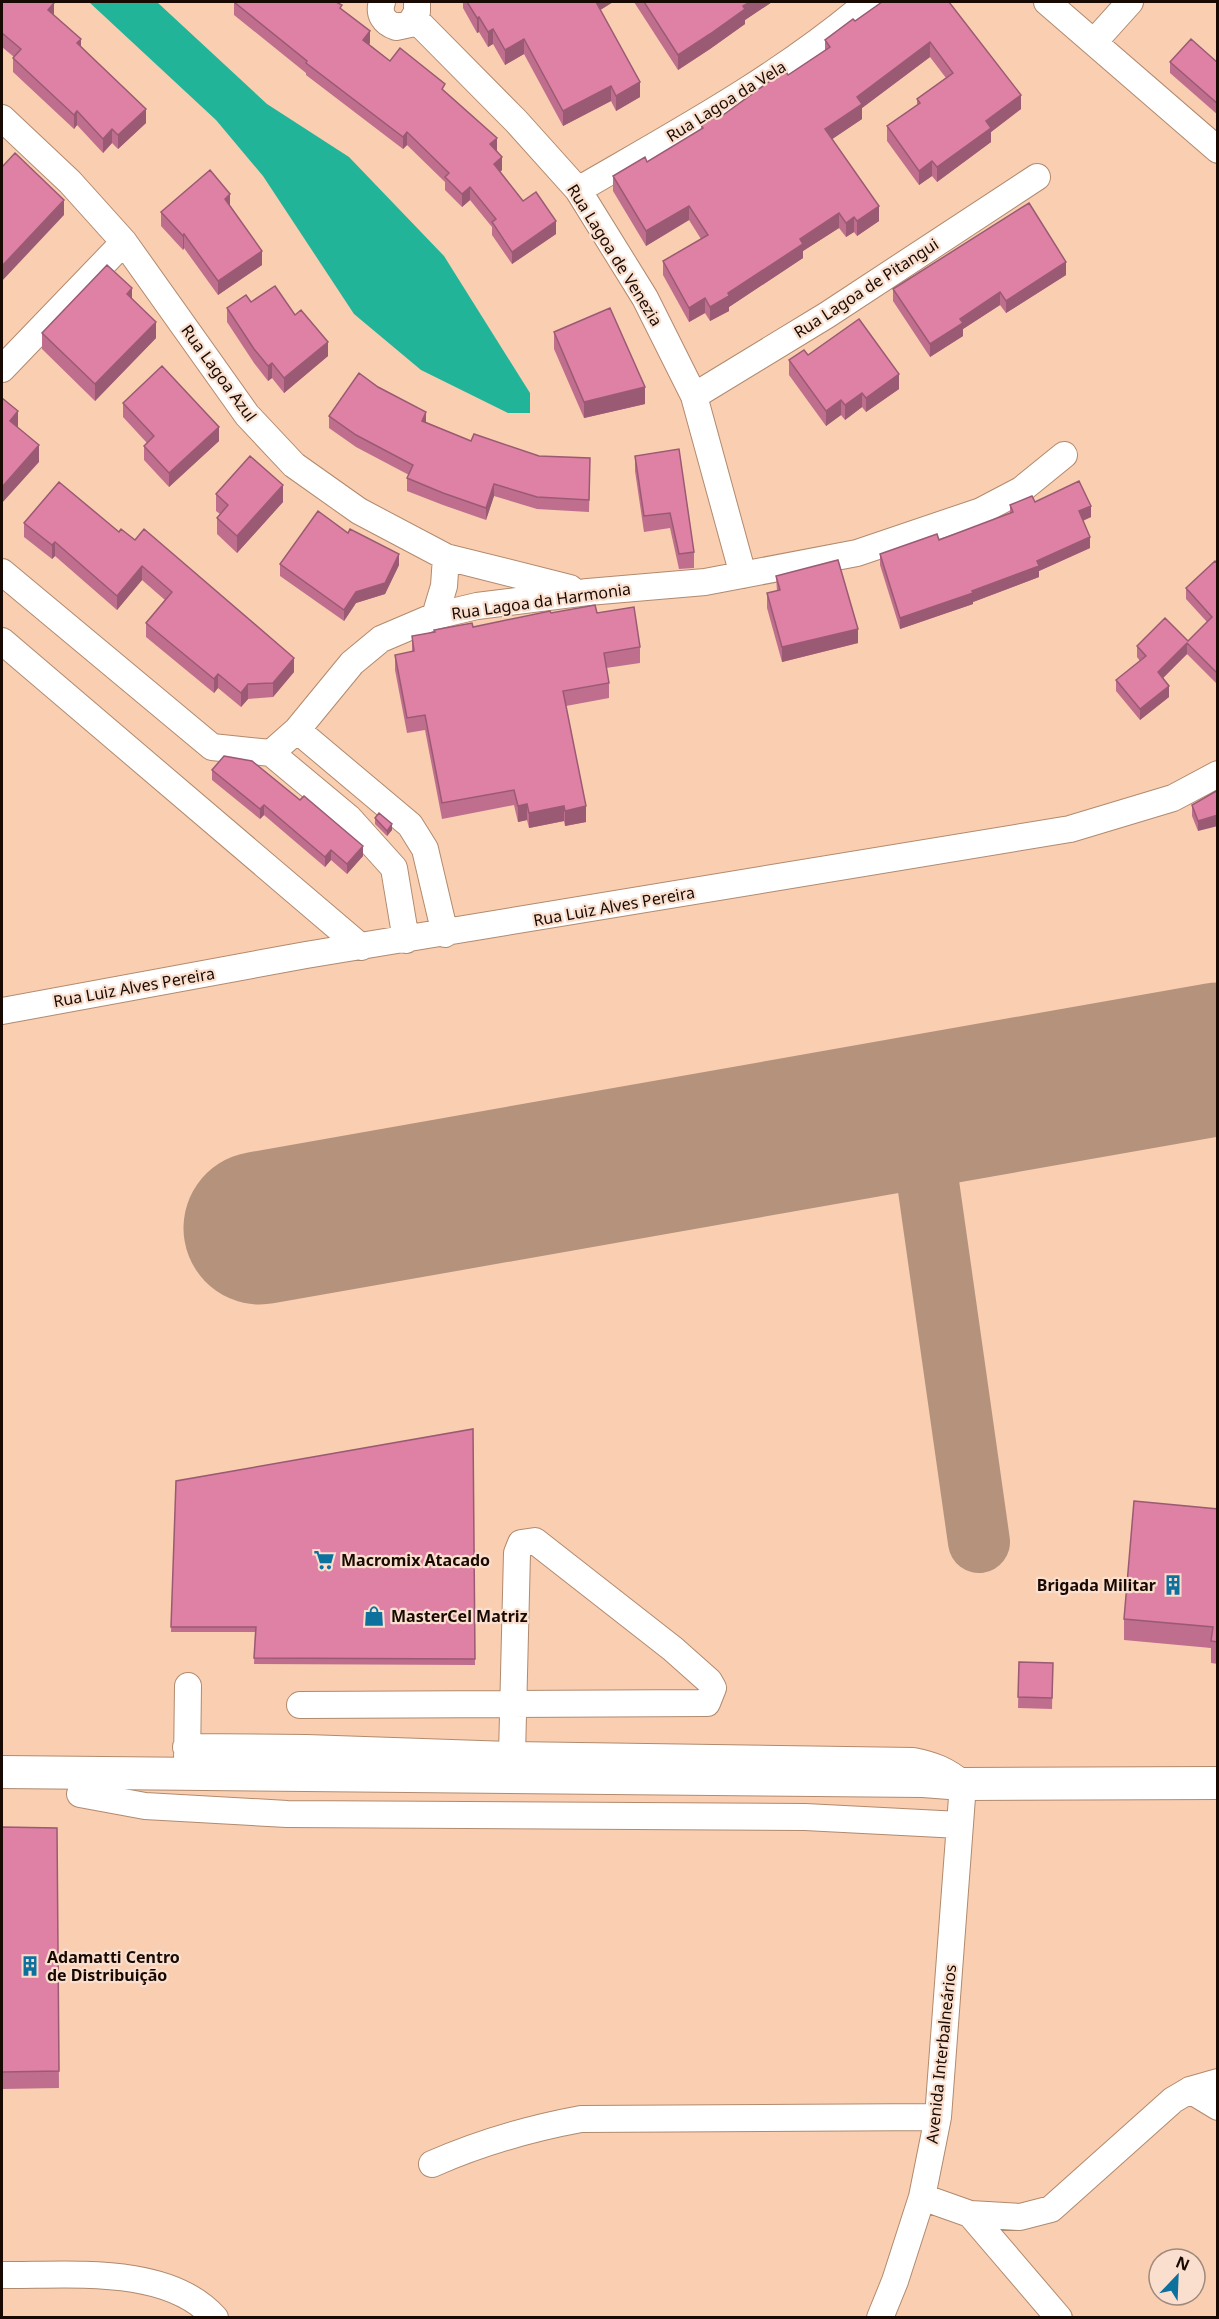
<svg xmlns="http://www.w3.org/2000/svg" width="1219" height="2319" font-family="'Noto Sans',sans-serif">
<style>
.water{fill:#22b499}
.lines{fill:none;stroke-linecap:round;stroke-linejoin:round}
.taxiway{stroke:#b4927c;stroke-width:62}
.runway{stroke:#b4927c;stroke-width:153}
.minor-casing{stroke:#b18a6e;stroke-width:28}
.major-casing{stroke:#b18a6e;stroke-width:34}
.minor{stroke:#fff;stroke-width:26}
.major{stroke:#fff;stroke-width:32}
.wall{fill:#bf6f8d}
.shaded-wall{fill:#9b5a73}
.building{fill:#de81a4;stroke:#9b5a73;stroke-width:1.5}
.labels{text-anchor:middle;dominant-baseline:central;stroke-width:4.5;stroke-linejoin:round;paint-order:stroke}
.street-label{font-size:16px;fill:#180a02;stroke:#fadfce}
.poi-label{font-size:16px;font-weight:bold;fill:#180a02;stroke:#fadfce;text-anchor:start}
</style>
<rect width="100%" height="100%" fill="#f9ceb1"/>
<path class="water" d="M 89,2 L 157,2 L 267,104 L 349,157 L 444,256 L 530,393 L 530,413 L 508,413 L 421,370 L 354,314 L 263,176 L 216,120 Z"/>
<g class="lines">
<path class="taxiway" d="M 918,1112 L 979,1542"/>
<path class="runway" d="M 260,1228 L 1218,1059"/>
<g class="minor-casing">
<path id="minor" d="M 382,2 C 378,14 384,23 396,27 L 410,24 L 417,12 L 417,4
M 1047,2 L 1218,150
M 415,19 L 516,121 L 578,190 L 645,298 L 694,396 L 743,575
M 1094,42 L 1130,2
M 2,118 L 70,182 L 124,242 L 247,415 L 294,465 L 359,511 L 446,557 L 570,588
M 578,190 C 678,132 780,77 868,2
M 2,369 L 124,242
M 694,396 L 827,315 L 1037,177
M 2,572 L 212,747 L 271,753 L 297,730 L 352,663 L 381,639 L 435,616 L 477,606 L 588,592 L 705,582 L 857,553 L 981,511 L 1021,490 L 1064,455
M 435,616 L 444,586 L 446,557
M 2,641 L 361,947
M 297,730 L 410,825 L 425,849 L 445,934
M 271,753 L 349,818 L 394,868 L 406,940
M 2,1011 L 306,955 L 1070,829 L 1173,798 L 1218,774
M 300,1705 L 707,1703 L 713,1688 L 709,1681 L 673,1649 L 535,1541 L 521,1543 L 517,1553 L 512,1755 L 306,1748
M 186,1747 L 306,1748 L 308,1766
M 512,1755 L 913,1761 C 933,1765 947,1770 963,1784 L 938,2117 L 922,2197 L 895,2281 L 880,2318
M 187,1764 L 188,1686
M 80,1794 L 145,1806 L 287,1814 L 805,1817 L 960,1825
M 1190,2090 L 1218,2107
M 432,2164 C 482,2142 527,2129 581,2119 L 938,2117
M 922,2197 L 970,2214 L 1059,2318
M 970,2214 L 1020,2217 L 1051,2209 L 1173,2100 L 1190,2090 L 1218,2082
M 2,2275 C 67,2276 167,2264 215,2318"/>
</g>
<g class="major-casing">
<path id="major" d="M 2,1772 L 923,1781 L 963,1784 L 1218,1783"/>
</g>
<use href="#minor" class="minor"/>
<use href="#major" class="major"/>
</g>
<path class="wall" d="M 2,2 L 54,15 L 146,123 L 118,149 L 112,143 L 103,153 L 77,125 L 74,129 L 13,72 L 13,58 L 14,57 L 2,47 Z
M 234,2 L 342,10 L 370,43 L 369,44 L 390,61 L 445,92 L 497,151 L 502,170 L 500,172 L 523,201 L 556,234 L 512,264 L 492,235 L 492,227 L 470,200 L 462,207 L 445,190 L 445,182 L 407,145 L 403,149 L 306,75 L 306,73 L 234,15 Z
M 463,2 L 613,2 L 600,10 L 640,97 L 616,111 L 611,101 L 563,126 L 524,54 L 505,65 L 493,44 L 488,47 L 479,32 L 477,33 L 463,8 Z
M 634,2 L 772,2 L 745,20 L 745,24 L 710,49 L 678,70 Z
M 882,2 L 1021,109 L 991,132 L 991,142 L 937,182 L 932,176 L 919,185 L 887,141 L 887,126 L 917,105 L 917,99 L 946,78 L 930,57 L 862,108 L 862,119 L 832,139 L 879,221 L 857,236 L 854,232 L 846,237 L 839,228 L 803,251 L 803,258 L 729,307 L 729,311 L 710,321 L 705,313 L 689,322 L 663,275 L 663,261 L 701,239 L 689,220 L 646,246 L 613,191 L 613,176 L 647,162 L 701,130 L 701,125 L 719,118 L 788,75 L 825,51 L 825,40 L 855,21 Z
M 1170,62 L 1218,63 L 1218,115 L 1170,73 Z
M 230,207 L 262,265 L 218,295 L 184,248 L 183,250 L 161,226 L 161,212 Z
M 1066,275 L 1006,313 L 1000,305 L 963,329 L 963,336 L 930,357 L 893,301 L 893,289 Z
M 132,298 L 156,338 L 95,401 L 42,349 L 42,333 Z
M 251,302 L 295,315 L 328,356 L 284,393 L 272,378 L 268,381 L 254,363 L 227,322 L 227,308 Z
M 554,332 L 645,404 L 584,418 L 554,349 Z
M 808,355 L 899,389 L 866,412 L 862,407 L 845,420 L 841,415 L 826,426 L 789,375 L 789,360 Z
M 123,403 L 219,441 L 169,487 L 144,460 L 144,446 L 147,443 L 123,417 Z
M 329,416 L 426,422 L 471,441 L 539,456 L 590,470 L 589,512 L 537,509 L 494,496 L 486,520 L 443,505 L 407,491 L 407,478 L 409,475 L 356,447 L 329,428 Z
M 679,449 L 694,552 L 694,568 L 679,569 L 670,528 L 644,532 L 635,471 L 635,456 Z
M 216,494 L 283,502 L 237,553 L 217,534 L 217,518 L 220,514 L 216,511 Z
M 1035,502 L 1091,517 L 1083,521 L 1090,548 L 1039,571 L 1039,577 L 973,602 L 973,604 L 900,629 L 880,565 L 880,554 L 939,540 L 1010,513 L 1010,505 Z
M 24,523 L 119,532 L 294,672 L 273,697 L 248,699 L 241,707 L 218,688 L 214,693 L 146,637 L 146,623 L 165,600 L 142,580 L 117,610 L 55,556 L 52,559 L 24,537 Z
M 348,533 L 399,565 L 385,594 L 356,603 L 344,621 L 280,576 L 280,564 Z
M 1218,564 L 1218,685 L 1187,654 L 1163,678 L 1169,697 L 1140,720 L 1116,691 L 1116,680 L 1140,661 L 1137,657 L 1137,646 L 1188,641 L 1207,622 L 1186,599 L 1186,588 Z
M 776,576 L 858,643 L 782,662 L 767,608 L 767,593 L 777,591 Z
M 551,613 L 597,613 L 640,647 L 640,663 L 606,668 L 609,683 L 609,698 L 566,706 L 586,822 L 565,826 L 564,821 L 529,828 L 527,820 L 518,822 L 514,805 L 442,819 L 425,730 L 407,733 L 395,670 L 395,655 L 412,652 L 412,636 L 434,632 L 434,630 L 473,627 Z
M 212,770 L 363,856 L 347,874 L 331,860 L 325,867 L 264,815 L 260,819 L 212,780 Z
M 1218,790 L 1198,831 L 1192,816 L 1192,805 Z
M 375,818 L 392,830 L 387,836 L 375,824 Z
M 473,1429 L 475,1665 L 254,1664 L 255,1632 L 171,1632 L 176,1481 Z
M 1218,1509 L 1218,1664 L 1211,1663 L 1211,1648 L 1124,1640 L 1124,1619 Z
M 1019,1662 L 1053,1663 L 1052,1709 L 1018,1708 Z
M 2,1827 L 57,1828 L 59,2088 L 2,2089 Z"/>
<path class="shaded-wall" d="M 594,2 L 613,2 L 594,14 Z
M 750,2 L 772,2 L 745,20 L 745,24 L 710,49 L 678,70 L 678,55 Z
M 54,3 L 54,17 L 48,10 Z
M 479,17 L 479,32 L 477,33 L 477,18 Z
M 493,29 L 493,44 L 488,47 L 488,32 Z
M 370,31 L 370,43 L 363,52 L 363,40 Z
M 81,39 L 81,53 L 77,43 Z
M 524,39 L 524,54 L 505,65 L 505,50 Z
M 930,42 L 930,57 L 862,108 L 862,119 L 825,144 L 825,129 L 857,97 Z
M 640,82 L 640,97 L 616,111 L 616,96 Z
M 611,86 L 611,101 L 563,126 L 563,111 Z
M 1021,95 L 1021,109 L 991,132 L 991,142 L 937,182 L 937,167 L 986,121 Z
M 146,109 L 146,123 L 118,149 L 118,135 Z
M 77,111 L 77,125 L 74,129 L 74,115 Z
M 112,129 L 112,143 L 103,153 L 103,139 Z
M 407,132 L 407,145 L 403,149 L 403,137 Z
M 497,138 L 497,151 L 490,157 L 490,144 Z
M 502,157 L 502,170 L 494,177 L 494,164 Z
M 932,161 L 932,176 L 919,185 L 919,171 Z
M 470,187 L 470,200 L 462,207 L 462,194 Z
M 230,194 L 230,209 L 225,199 Z
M 64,200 L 64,215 L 2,281 L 2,266 Z
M 689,206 L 689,220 L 646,246 L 646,231 Z
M 879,206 L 879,221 L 857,236 L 857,221 Z
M 839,213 L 839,228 L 803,251 L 803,258 L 729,307 L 729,311 L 710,321 L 710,307 L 800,239 Z
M 854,217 L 854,232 L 846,237 L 846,223 Z
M 556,221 L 556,234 L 512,264 L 512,252 Z
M 184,234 L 184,248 L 183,250 L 183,236 Z
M 262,251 L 262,265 L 218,295 L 218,281 Z
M 1066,262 L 1066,275 L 1006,313 L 1006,301 Z
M 132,288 L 132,305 L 127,294 Z
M 1000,292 L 1000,305 L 963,329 L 963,336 L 930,357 L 930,344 L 960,319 Z
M 705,298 L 705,313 L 689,322 L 689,308 Z
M 156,322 L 156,338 L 95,401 L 95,384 Z
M 328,342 L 328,356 L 284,393 L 284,378 Z
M 272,363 L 272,378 L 268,381 L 268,366 Z
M 899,374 L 899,389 L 866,412 L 866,398 Z
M 645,387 L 645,404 L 584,418 L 584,402 Z
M 862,393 L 862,407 L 845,420 L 845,405 Z
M 841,400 L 841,415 L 826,426 L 826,411 Z
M 18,411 L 18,428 L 10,421 Z
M 426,412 L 426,425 L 422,421 Z
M 219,427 L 219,441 L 169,487 L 169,473 Z
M 39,445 L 39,462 L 2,503 L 2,487 Z
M 494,484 L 494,496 L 486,520 L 486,508 Z
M 283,485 L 283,502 L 237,553 L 237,536 Z
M 1091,506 L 1091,517 L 1079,522 L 1079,511 Z
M 1090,537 L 1090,548 L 1039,571 L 1039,577 L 973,602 L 973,604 L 900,629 L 900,618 L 972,591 Z
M 55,542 L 55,556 L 52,559 L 52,545 Z
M 399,554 L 399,565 L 385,594 L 356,603 L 344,621 L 344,610 L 356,592 Z
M 142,566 L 142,580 L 117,610 L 117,596 Z
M 858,629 L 858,643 L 782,662 L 782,647 Z
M 1187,643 L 1187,654 L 1158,683 L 1158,672 Z
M 294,658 L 294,672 L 273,697 L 273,683 Z
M 218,674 L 218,688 L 214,693 L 214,679 Z
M 248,684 L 248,699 L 241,707 L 241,693 Z
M 1169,686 L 1169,697 L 1140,720 L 1140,709 Z
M 527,804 L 527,820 L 518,822 L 518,806 Z
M 264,805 L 264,815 L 260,819 L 260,809 Z
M 564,806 L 564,821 L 529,828 L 529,813 Z
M 586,806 L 586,822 L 565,826 L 565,811 Z
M 1218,815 L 1218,826 L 1198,831 L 1198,821 Z
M 392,824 L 392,830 L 387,836 L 387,831 Z
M 363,846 L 363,856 L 347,874 L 347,864 Z
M 331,850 L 331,860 L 325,867 L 325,857 Z"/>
<path class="building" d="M 2,2 L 52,2 L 54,3 L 48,10 L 81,39 L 77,43 L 146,109 L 118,135 L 112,129 L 103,139 L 77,111 L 74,115 L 13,58 L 21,49 L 2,33 Z
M 234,2 L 336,2 L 342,5 L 340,8 L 370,31 L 363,40 L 390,61 L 400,48 L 445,84 L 442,89 L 497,138 L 490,144 L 502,157 L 494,164 L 523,201 L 536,192 L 556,221 L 512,252 L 492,222 L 496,219 L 470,187 L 462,194 L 445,177 L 449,173 L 407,132 L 403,137 L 306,63 L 307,61 Z
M 467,2 L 596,2 L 640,82 L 616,96 L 611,86 L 563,111 L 524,39 L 505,50 L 493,29 L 488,32 L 479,17 L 477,18 Z
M 644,2 L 750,2 L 743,6 L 745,9 L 710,34 L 678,55 Z
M 882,2 L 949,2 L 1021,95 L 986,121 L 991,128 L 937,167 L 932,161 L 919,171 L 887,126 L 920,103 L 917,99 L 953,73 L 930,42 L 857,97 L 862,104 L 825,129 L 879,206 L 857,221 L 854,217 L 846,223 L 839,213 L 800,239 L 803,244 L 728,293 L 729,296 L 710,307 L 705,298 L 689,308 L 663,261 L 708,235 L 689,206 L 646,231 L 613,176 L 645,157 L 647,162 L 703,128 L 701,125 L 717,115 L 719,118 L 785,70 L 788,75 L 830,47 L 825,40 L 853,19 L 855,21 Z
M 1191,39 L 1218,63 L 1218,104 L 1170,62 Z
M 15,153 L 64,200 L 2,266 L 2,167 Z
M 210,170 L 230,194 L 225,199 L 262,251 L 218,281 L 184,234 L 183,236 L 161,212 Z
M 1029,203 L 1066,262 L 1006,301 L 1000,292 L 960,319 L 963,323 L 930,344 L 893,289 Z
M 107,265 L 132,288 L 127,294 L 156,322 L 95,384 L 42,333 Z
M 275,286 L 295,315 L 301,310 L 328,342 L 284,378 L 272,363 L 268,366 L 254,349 L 227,308 L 246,295 L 251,302 Z
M 610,308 L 645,387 L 584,402 L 554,332 Z
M 859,319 L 899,374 L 866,398 L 862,393 L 845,405 L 841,400 L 826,411 L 789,360 L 804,350 L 808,355 Z
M 162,366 L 219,427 L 169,473 L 144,446 L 154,436 L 123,403 Z
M 359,373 L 378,387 L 426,412 L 422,421 L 471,441 L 474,434 L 539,456 L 590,458 L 589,500 L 537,497 L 494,484 L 486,508 L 443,493 L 407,478 L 413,465 L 356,435 L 329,416 Z
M 2,398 L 18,411 L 10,421 L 39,445 L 2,487 Z
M 679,449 L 694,552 L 679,554 L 670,513 L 644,516 L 635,456 Z
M 250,456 L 283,485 L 237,536 L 217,518 L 228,505 L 216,494 Z
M 1079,481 L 1091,506 L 1079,511 L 1090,537 L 1037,561 L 1039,566 L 972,591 L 973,593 L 900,618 L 880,554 L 937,534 L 939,540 L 1013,512 L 1010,505 L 1032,496 L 1035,502 Z
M 59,482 L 119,532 L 121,529 L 135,540 L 144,529 L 294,658 L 273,683 L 248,684 L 241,693 L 218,674 L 214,679 L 146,623 L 172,592 L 142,566 L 117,596 L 55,542 L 52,545 L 24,523 Z
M 318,511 L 348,533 L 350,529 L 399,554 L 385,583 L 356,592 L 344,610 L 280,564 Z
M 838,560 L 858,629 L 782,647 L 767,593 L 780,590 L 776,576 Z
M 1215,561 L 1218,564 L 1218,674 L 1187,643 L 1158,672 L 1169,686 L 1140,709 L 1116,680 L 1146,656 L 1137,646 L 1165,618 L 1188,641 L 1212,617 L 1186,588 Z
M 595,605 L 597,613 L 634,607 L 640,647 L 604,653 L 609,683 L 563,691 L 586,806 L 565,811 L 564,806 L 529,813 L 527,804 L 518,806 L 514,790 L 442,803 L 425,715 L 407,718 L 395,655 L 414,651 L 412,636 L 435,632 L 434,630 L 472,623 L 473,627 L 550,611 L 551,613 Z
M 224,756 L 252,761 L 300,800 L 304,796 L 363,846 L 347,864 L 331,850 L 325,857 L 264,805 L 260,809 L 212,770 Z
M 1218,790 L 1218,815 L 1198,821 L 1192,805 Z
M 379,813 L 392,824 L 387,831 L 375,818 Z
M 473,1429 L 475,1659 L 254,1658 L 256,1627 L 171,1627 L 176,1481 Z
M 1134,1501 L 1218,1509 L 1218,1642 L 1211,1641 L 1213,1627 L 1124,1619 Z
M 1019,1662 L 1053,1663 L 1052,1698 L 1018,1697 Z
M 2,1827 L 57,1828 L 59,2071 L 2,2072 Z"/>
<defs>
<g id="supermarket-bare" transform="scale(1.62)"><path d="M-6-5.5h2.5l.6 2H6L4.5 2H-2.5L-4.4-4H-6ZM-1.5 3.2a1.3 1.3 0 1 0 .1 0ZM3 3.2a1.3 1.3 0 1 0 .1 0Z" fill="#0d719e" stroke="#fadfce" stroke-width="2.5" paint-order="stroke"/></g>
<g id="building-bare" transform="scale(1.62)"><path d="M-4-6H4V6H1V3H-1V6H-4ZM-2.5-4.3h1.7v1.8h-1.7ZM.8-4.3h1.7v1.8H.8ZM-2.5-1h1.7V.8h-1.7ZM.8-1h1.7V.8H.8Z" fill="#0d719e" stroke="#fadfce" stroke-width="2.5" paint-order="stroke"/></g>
<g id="shop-bare" transform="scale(1.62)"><path d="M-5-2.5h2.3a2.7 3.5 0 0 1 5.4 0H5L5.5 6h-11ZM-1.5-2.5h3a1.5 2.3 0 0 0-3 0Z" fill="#0d719e" stroke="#fadfce" stroke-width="2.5" paint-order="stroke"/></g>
</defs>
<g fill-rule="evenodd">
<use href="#supermarket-bare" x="324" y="1560"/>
<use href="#building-bare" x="1173" y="1585"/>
<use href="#shop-bare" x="374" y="1616"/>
<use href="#building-bare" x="30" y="1966"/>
</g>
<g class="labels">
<g class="street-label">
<text transform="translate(726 101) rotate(-32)">Rua Lagoa da Vela</text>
<text transform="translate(615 255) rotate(58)">Rua Lagoa de Venezia</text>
<text transform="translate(866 288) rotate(-33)">Rua Lagoa de Pitangui</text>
<text transform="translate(219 373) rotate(54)">Rua Lagoa Azul</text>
<text transform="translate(541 601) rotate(-8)">Rua Lagoa da Harmonia</text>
<text transform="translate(614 906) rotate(-10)">Rua Luiz Alves Pereira</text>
<text transform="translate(134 987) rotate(-10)">Rua Luiz Alves Pereira</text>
<text transform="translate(941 2054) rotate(-84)">Avenida Interbalneários</text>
</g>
<g class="poi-label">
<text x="341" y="1560">Macromix Atacado</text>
<text x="1156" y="1585" text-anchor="end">Brigada Militar</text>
<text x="391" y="1616">MasterCel Matriz</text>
<text x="47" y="1957">Adamatti Centro<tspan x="47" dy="18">de Distribuição</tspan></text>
</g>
</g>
<rect width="1219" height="2319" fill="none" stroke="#180a02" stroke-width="6"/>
<g transform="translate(1177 2277) rotate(23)"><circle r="28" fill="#fadfce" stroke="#a08a7c" stroke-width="1.5"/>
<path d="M0-4.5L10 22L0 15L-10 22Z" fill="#0d719e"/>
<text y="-9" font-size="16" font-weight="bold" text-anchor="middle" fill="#180a02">N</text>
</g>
</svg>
